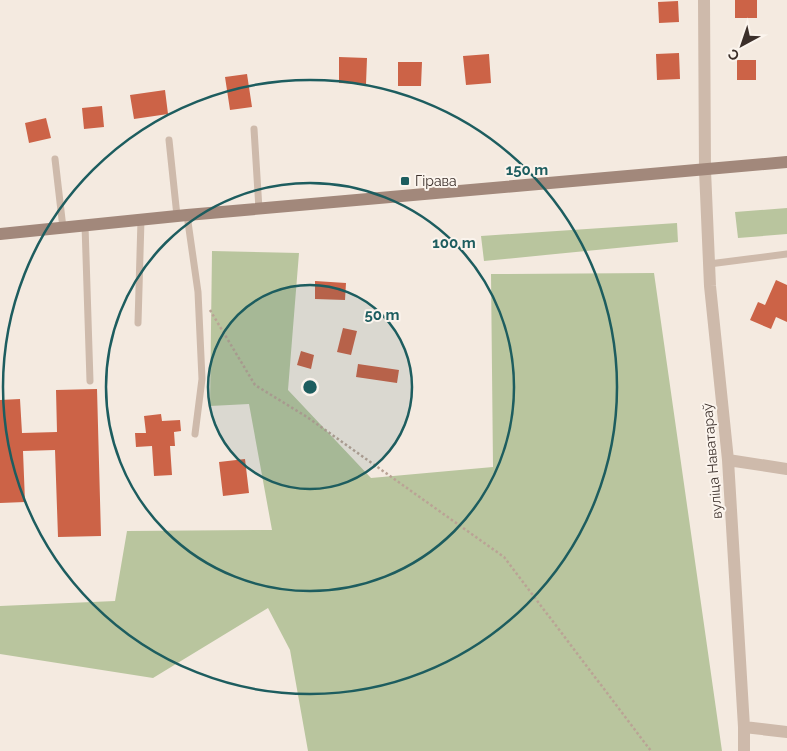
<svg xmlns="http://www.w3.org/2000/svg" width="787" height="751" font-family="Raleway,sans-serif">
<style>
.green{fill:#b9c59e}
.building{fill:#cc6347}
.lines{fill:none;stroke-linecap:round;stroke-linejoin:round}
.path{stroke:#baa395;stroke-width:2.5;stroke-dasharray:2.5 2.5;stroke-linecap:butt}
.service{stroke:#cebaab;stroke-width:7}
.minor{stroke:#cebaab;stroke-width:12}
.secondary{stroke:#a2887b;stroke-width:12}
.ring{fill:none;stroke:#1d5d5f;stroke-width:2.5}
.poi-dot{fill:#1d5d5f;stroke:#fbf4ed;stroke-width:2}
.labels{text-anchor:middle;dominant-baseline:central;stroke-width:4;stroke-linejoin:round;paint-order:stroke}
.poi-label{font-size:14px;fill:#3b2f2a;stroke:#fbf4ed;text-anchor:start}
.street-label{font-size:14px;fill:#3b2f2a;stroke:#fbf4ed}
.centre{fill:#1d5d5f;stroke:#fbf4ed;stroke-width:2.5}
.ring-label{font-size:15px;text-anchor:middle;font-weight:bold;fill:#1d5d5f;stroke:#fbf4ed;stroke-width:4;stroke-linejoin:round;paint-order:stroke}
</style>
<rect width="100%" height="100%" fill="#f4eae0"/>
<path class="green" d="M 787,208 L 787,234 L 738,238 L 735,212 Z
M 677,223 L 678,242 L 484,261 L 481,236 Z
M 212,251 L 299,253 L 288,390 L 371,478 L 493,467 L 491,274 L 654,273 L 722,751 L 308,751 L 290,650 L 268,608 L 153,678 L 0,654 L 0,606 L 115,601 L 127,531 L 272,530 L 249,404 L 210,406 Z"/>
<path class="building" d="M 735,0 L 757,0 L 757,18 L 735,18 Z
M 678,1 L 679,22 L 659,23 L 658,2 Z
M 679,53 L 680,79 L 657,80 L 656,54 Z
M 489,54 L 491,83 L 466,85 L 463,56 Z
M 339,57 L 367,58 L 366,84 L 339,83 Z
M 737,60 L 756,60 L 756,80 L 737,80 Z
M 398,62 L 422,62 L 421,86 L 398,86 Z
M 247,74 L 252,107 L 230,110 L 225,77 Z
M 165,90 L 168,114 L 134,119 L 130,95 Z
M 102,106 L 104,127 L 84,129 L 82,108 Z
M 46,118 L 51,138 L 29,143 L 25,123 Z
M 776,280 L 787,285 L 787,322 L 776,317 L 771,329 L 750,320 L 758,302 L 765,305 Z
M 315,281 L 346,283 L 345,300 L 315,299 Z
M 343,328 L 357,331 L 351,355 L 337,352 Z
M 301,351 L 314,355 L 311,369 L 297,365 Z
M 358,364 L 399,370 L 397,383 L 356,377 Z
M 97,389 L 101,536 L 58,537 L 55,450 L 23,451 L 25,502 L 0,503 L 0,400 L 20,399 L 22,433 L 57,432 L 56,390 Z
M 161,414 L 162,421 L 180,420 L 181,431 L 174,432 L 175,446 L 170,446 L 172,475 L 154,476 L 152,446 L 136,447 L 135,433 L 146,433 L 144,416 Z
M 245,459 L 249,493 L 223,496 L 219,462 Z"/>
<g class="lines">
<path class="path" d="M 210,310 L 255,385 L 307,417 L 504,557 L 651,751"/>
<path class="service" d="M 254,129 L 259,209
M 169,140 L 177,216
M 55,159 L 63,228
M 187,215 L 198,292 L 202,379 L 195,434
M 85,225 L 90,381
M 709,264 L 787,254
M 138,323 L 141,220"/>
<path class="minor" d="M 704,0 L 705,170 L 710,286 L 728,460 L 744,727 L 744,751
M 728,460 L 787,469
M 744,727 L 787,732"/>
<path class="secondary" d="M 0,234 L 187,215 L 787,162"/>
</g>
<circle cx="310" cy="387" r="102" fill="#1d5d5f" fill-opacity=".12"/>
<g class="ring">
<circle cx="310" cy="387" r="102"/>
<circle cx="310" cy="387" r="204"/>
<circle cx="310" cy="387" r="307"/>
</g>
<rect class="poi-dot" x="400" y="176" width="10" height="10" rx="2.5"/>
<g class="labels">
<g class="poi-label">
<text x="415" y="181">Гірава</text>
</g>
<g class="street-label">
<text transform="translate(712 461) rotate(-95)">вуліца Наватараў</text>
</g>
</g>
<circle cx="310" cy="387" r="8" class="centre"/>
<g class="ring-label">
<text x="527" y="175">150 m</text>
<text x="454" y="248">100 m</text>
<text x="382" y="320">50 m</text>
</g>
<g transform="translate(742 45) rotate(220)" stroke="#fbf4ed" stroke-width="4" paint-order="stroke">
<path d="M0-4L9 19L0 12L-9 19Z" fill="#3b2f2a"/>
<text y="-8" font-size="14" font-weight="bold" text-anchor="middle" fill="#3b2f2a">С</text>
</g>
</svg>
